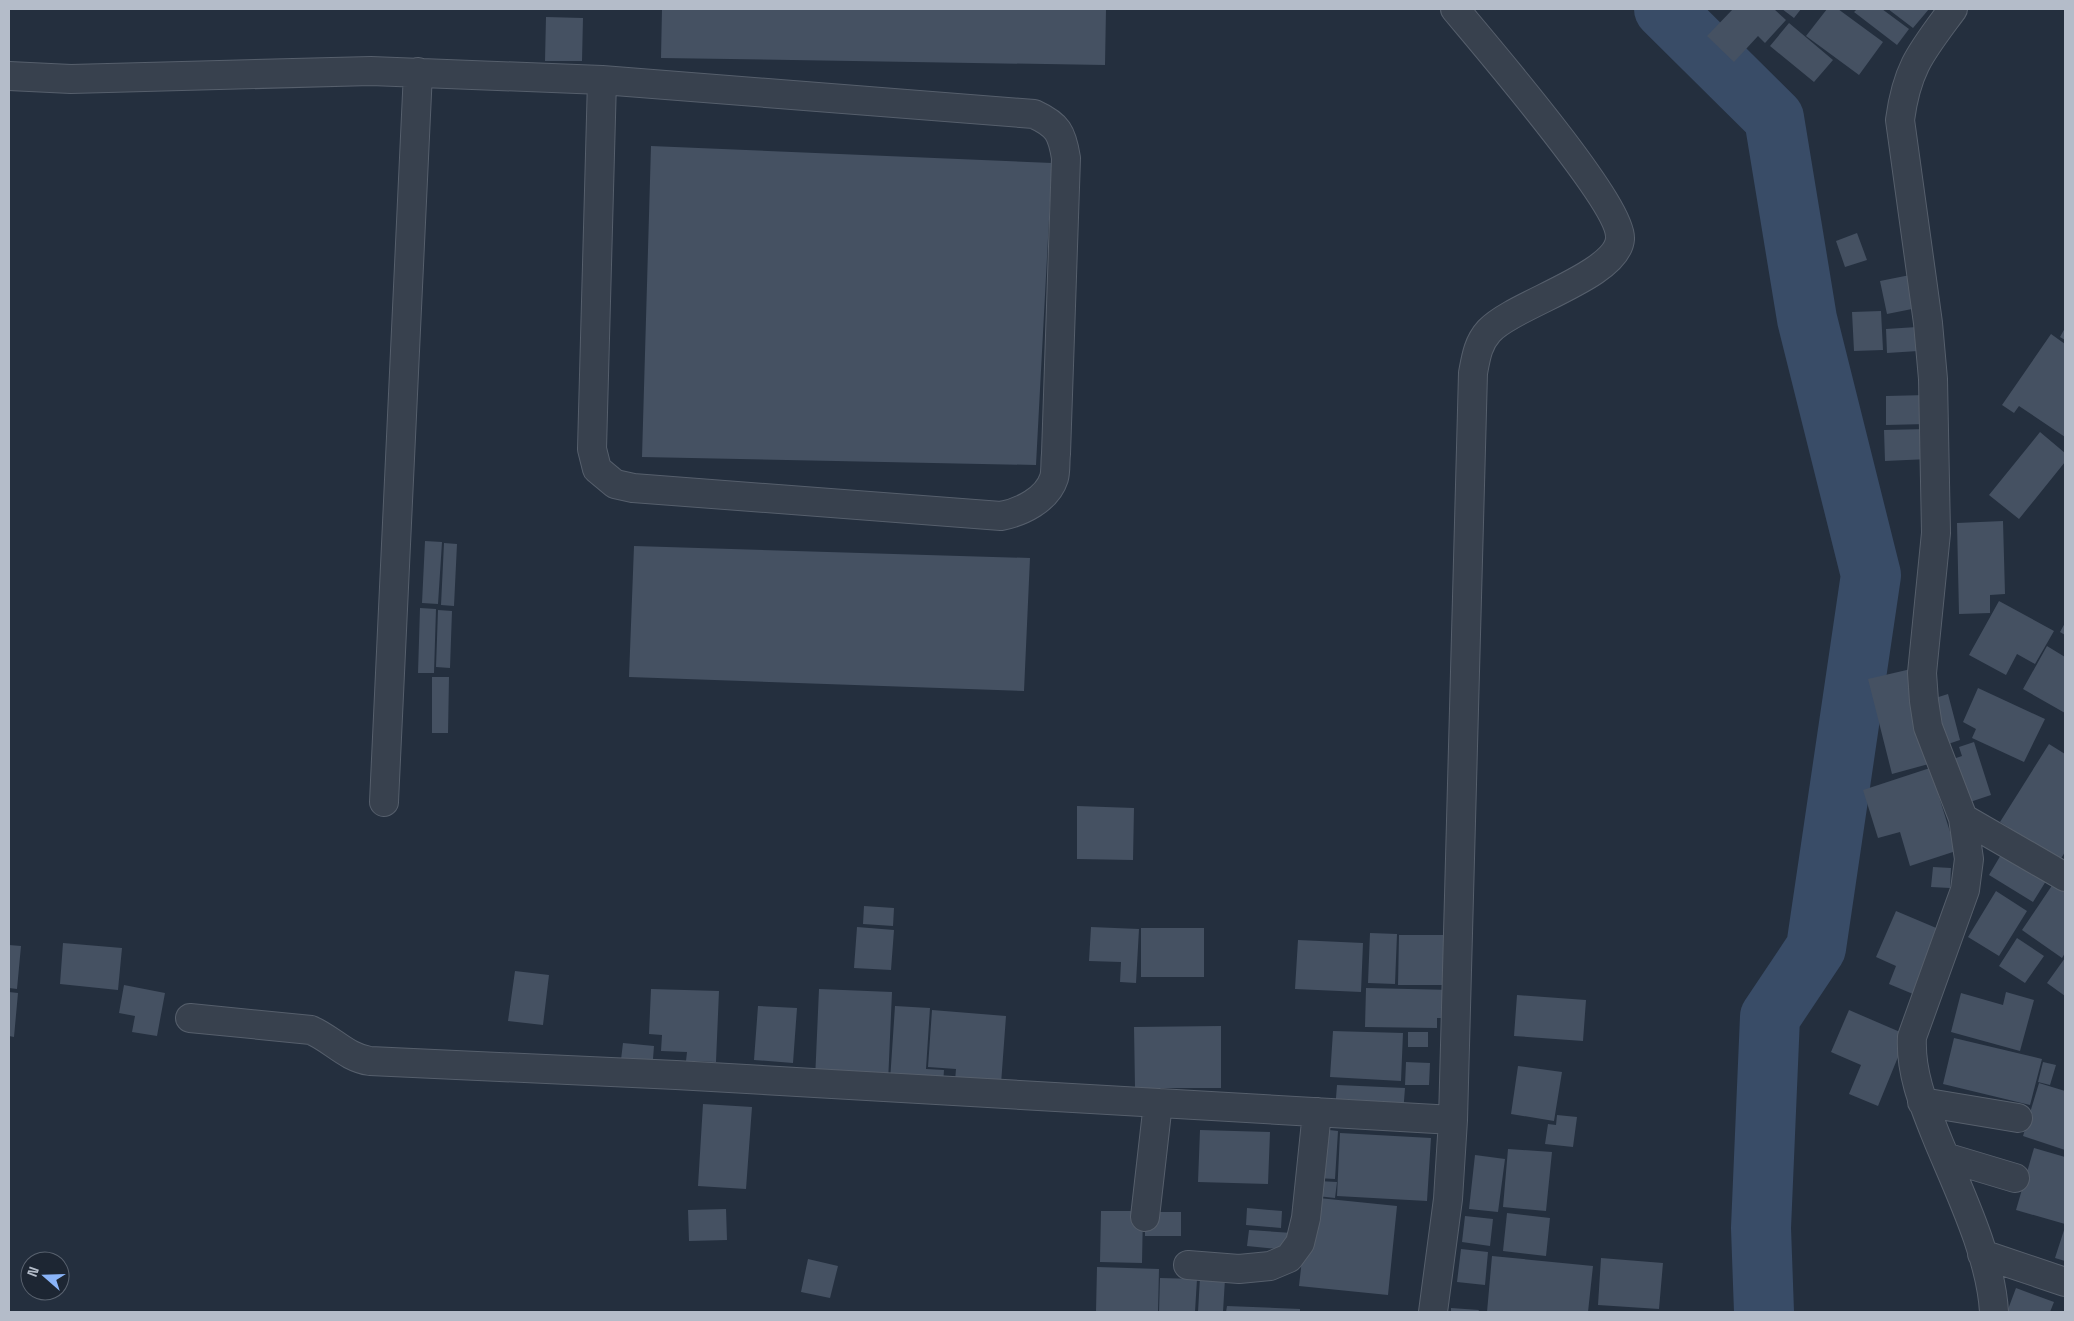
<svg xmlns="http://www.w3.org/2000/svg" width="2074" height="1321" font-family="'Space Grotesk',sans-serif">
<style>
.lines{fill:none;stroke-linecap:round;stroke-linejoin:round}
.river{stroke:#394c67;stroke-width:60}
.building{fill:#455162}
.minor-casing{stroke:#565f6c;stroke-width:30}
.minor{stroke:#38414e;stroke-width:28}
</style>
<rect width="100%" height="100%" fill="#242f3e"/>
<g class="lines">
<path class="river" d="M 1664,9 L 1774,118 L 1807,319 L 1871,575 L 1816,948 L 1770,1017 L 1761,1228 L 1764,1312"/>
</g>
<path class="building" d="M 662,9 L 1106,9 L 1105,65 L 661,58 Z
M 1733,9 L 1774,9 L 1786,20 L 1765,43 L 1758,36 L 1734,62 L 1707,36 Z
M 1782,9 L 1801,9 L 1794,18 Z
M 1827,9 L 1838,9 L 1883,42 L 1859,75 L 1806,36 Z
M 1857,9 L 1882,9 L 1909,29 L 1897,45 L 1854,12 Z
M 1888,9 L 1929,9 L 1913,28 Z
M 546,17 L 583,18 L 582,61 L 545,61 Z
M 1789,23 L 1833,60 L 1814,82 L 1770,46 Z
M 651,146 L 1052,163 L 1036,465 L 642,457 Z
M 1857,233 L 1867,260 L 1845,267 L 1836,241 Z
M 1910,275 L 1917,308 L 1887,314 L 1880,281 Z
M 1881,311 L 1883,350 L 1854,351 L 1852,312 Z
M 1917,327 L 1918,351 L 1887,353 L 1886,329 Z
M 2065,328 L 2065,340 L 2060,337 Z
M 2051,334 L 2065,344 L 2065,437 L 2019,406 L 2014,413 L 2002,405 Z
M 1927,395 L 1927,424 L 1886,425 L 1886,396 Z
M 1928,429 L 1929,459 L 1885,461 L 1884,430 Z
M 2040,432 L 2065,453 L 2065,462 L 2019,519 L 1989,495 Z
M 2003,521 L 2005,594 L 1990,595 L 1990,613 L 1959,614 L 1957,523 Z
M 425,541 L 442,542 L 438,604 L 422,603 Z
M 444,543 L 457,544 L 454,606 L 441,605 Z
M 634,546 L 1030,558 L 1024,691 L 629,677 Z
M 1999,601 L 2054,631 L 2035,664 L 2017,654 L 2006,675 L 1969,655 Z
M 420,608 L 436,609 L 434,673 L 418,673 Z
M 438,610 L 452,611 L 450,668 L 436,667 Z
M 2065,623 L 2065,635 L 2060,632 Z
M 2047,646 L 2065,657 L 2065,713 L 2023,689 Z
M 1911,669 L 1936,762 L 1892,774 L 1868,679 Z
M 432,677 L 449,677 L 448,733 L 432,733 Z
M 1978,688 L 2045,719 L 2024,762 L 1972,738 L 1976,729 L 1963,722 Z
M 1948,694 L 1960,740 L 1942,746 L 1929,700 Z
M 1974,742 L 1991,795 L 1967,803 L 1953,759 L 1962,756 L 1959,747 Z
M 2049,744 L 2065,754 L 2065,852 L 2060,860 L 2000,822 Z
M 1930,768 L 1956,851 L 1910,866 L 1900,832 L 1878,838 L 1863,790 Z
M 1077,806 L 1134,808 L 1133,860 L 1077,859 Z
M 2002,853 L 2046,881 L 2033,902 L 1989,875 Z
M 1933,867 L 1951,868 L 1950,888 L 1931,887 Z
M 2055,881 L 2065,888 L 2065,953 L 2062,958 L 2022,930 Z
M 1996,891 L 2027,911 L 1999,956 L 1968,937 Z
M 864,906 L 894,908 L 893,926 L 863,924 Z
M 1896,911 L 1941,930 L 1913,994 L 1889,984 L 1896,966 L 1876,957 Z
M 857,927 L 894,930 L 891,970 L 854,968 Z
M 1091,927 L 1139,929 L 1136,983 L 1120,982 L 1121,962 L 1089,961 Z
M 1141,928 L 1204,928 L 1204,977 L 1141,977 Z
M 1370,933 L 1397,934 L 1395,984 L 1368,983 Z
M 1399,935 L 1444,935 L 1443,985 L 1398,985 Z
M 2017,938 L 2044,956 L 2025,983 L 1999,966 Z
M 1298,940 L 1363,943 L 1361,992 L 1295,989 Z
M 63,943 L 122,948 L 118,990 L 60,984 Z
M 9,945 L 21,946 L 17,989 L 9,988 Z
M 2065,958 L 2065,996 L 2047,983 Z
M 515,971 L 549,975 L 543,1025 L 508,1021 Z
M 124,985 L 165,993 L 157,1036 L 132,1032 L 135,1016 L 119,1013 Z
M 1366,988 L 1452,990 L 1451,1018 L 1437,1018 L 1437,1028 L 1365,1027 Z
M 651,989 L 719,991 L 716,1062 L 686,1061 L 687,1052 L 661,1051 L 662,1035 L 649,1034 Z
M 819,989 L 892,992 L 888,1083 L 815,1080 Z
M 9,992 L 18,993 L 14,1037 L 9,1036 Z
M 2006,992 L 2034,1000 L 2020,1051 L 1951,1032 L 1961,993 L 2003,1005 Z
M 1517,995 L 1586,1000 L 1583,1041 L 1514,1036 Z
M 758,1006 L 797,1008 L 793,1063 L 754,1060 Z
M 895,1006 L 930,1008 L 926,1069 L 944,1070 L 943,1084 L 890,1081 Z
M 932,1010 L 1006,1016 L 1001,1084 L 955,1081 L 956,1069 L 928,1067 Z
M 1849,1010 L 1907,1035 L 1878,1106 L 1849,1094 L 1861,1065 L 1831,1052 Z
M 1221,1026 L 1221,1088 L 1135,1088 L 1134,1027 Z
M 1333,1031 L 1403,1033 L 1401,1081 L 1330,1077 Z
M 1408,1032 L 1428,1032 L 1428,1047 L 1408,1047 Z
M 1954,1038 L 2042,1059 L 2030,1105 L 1943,1084 Z
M 623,1043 L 654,1046 L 652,1072 L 620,1068 Z
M 1406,1062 L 1430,1063 L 1429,1085 L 1405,1085 Z
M 2043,1062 L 2056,1065 L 2050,1085 L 2038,1082 Z
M 1518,1066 L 1562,1072 L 1554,1121 L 1511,1114 Z
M 2039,1083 L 2065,1091 L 2065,1150 L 2023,1136 Z
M 1337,1085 L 1405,1088 L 1403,1114 L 1335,1111 Z
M 703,1104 L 752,1107 L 746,1189 L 698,1186 Z
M 1557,1115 L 1577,1117 L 1573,1147 L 1545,1144 L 1548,1124 L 1556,1125 Z
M 1320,1129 L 1338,1131 L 1335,1179 L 1317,1178 Z
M 1200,1130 L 1270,1132 L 1268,1184 L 1198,1182 Z
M 1340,1133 L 1431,1138 L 1427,1201 L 1337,1196 Z
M 2034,1148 L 2065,1157 L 2065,1224 L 2016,1210 Z
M 1508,1149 L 1552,1152 L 1546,1211 L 1503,1207 Z
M 1475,1155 L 1505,1159 L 1498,1212 L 1469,1209 Z
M 1318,1181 L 1337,1182 L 1335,1198 L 1317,1196 Z
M 1309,1197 L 1397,1206 L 1388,1295 L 1299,1286 Z
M 1247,1208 L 1282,1211 L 1281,1228 L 1246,1225 Z
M 726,1209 L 727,1240 L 689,1241 L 688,1210 Z
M 1101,1211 L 1143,1211 L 1142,1263 L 1100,1262 Z
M 1150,1212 L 1181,1212 L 1181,1236 L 1145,1236 L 1145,1223 Z
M 1507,1213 L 1550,1218 L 1546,1256 L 1503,1251 Z
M 1465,1216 L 1493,1219 L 1490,1246 L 1462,1242 Z
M 2065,1227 L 2065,1261 L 2055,1258 Z
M 1249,1230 L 1292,1233 L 1289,1250 L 1247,1246 Z
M 1461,1249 L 1488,1252 L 1485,1285 L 1457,1282 Z
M 1492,1256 L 1593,1266 L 1588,1312 L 1487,1312 Z
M 1601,1258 L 1663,1263 L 1659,1309 L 1598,1305 Z
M 808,1259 L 838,1266 L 830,1298 L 801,1292 Z
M 1097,1267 L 1159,1269 L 1158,1312 L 1096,1312 Z
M 1200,1277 L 1225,1279 L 1223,1312 L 1198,1312 Z
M 1160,1278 L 1197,1279 L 1195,1312 L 1159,1312 Z
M 2016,1288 L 2054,1302 L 2050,1312 L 2007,1312 Z
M 1227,1306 L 1300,1309 L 1300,1312 L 1226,1312 Z
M 1451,1308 L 1479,1310 L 1478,1312 L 1451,1312 Z"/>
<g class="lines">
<g class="minor-casing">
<path id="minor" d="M 1953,9 C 1922,51 1907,67 1900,120 L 1928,323 L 1933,379 L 1936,533 L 1922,673 L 1924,701 L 1928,727 L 1963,818 L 1969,859 L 1965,890 L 1912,1037 C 1910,1075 1925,1108 1939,1143 C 1960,1193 1991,1257 1994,1312
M 9,76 L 71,79 L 371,71 L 602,80 L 1034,114 C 1058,125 1062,133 1066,158 L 1056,454 C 1055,461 1056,471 1054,478 C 1047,500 1021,512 1001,516 L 633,488 L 615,484 L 597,469 L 592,449 L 602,80
M 384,802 L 418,72
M 1963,818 L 2065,877
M 190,1018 L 311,1030 C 332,1039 347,1058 370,1061 L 676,1075 L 1453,1120
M 1922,1102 L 2018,1118
M 1945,1157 L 2015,1178
M 1145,1217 L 1158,1103
M 1982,1254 L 2065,1282
M 1188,1265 L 1239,1269 L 1270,1266 L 1289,1258 L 1300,1243 L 1306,1218 L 1317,1112
M 1433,1312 L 1448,1199 L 1453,1120 L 1473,373 C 1476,357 1478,343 1489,331 C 1514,304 1617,276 1620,239 C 1623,205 1483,43 1455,9"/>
</g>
<use href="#minor" class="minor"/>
</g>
<rect width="2074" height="1321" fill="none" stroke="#b4bcc9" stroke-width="20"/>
<g transform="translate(45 1276) rotate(290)"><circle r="24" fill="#1d2633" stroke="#59626f"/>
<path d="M0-4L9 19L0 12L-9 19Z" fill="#8ab4f8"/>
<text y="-8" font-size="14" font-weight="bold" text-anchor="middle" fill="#b4bcc9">N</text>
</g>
</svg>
